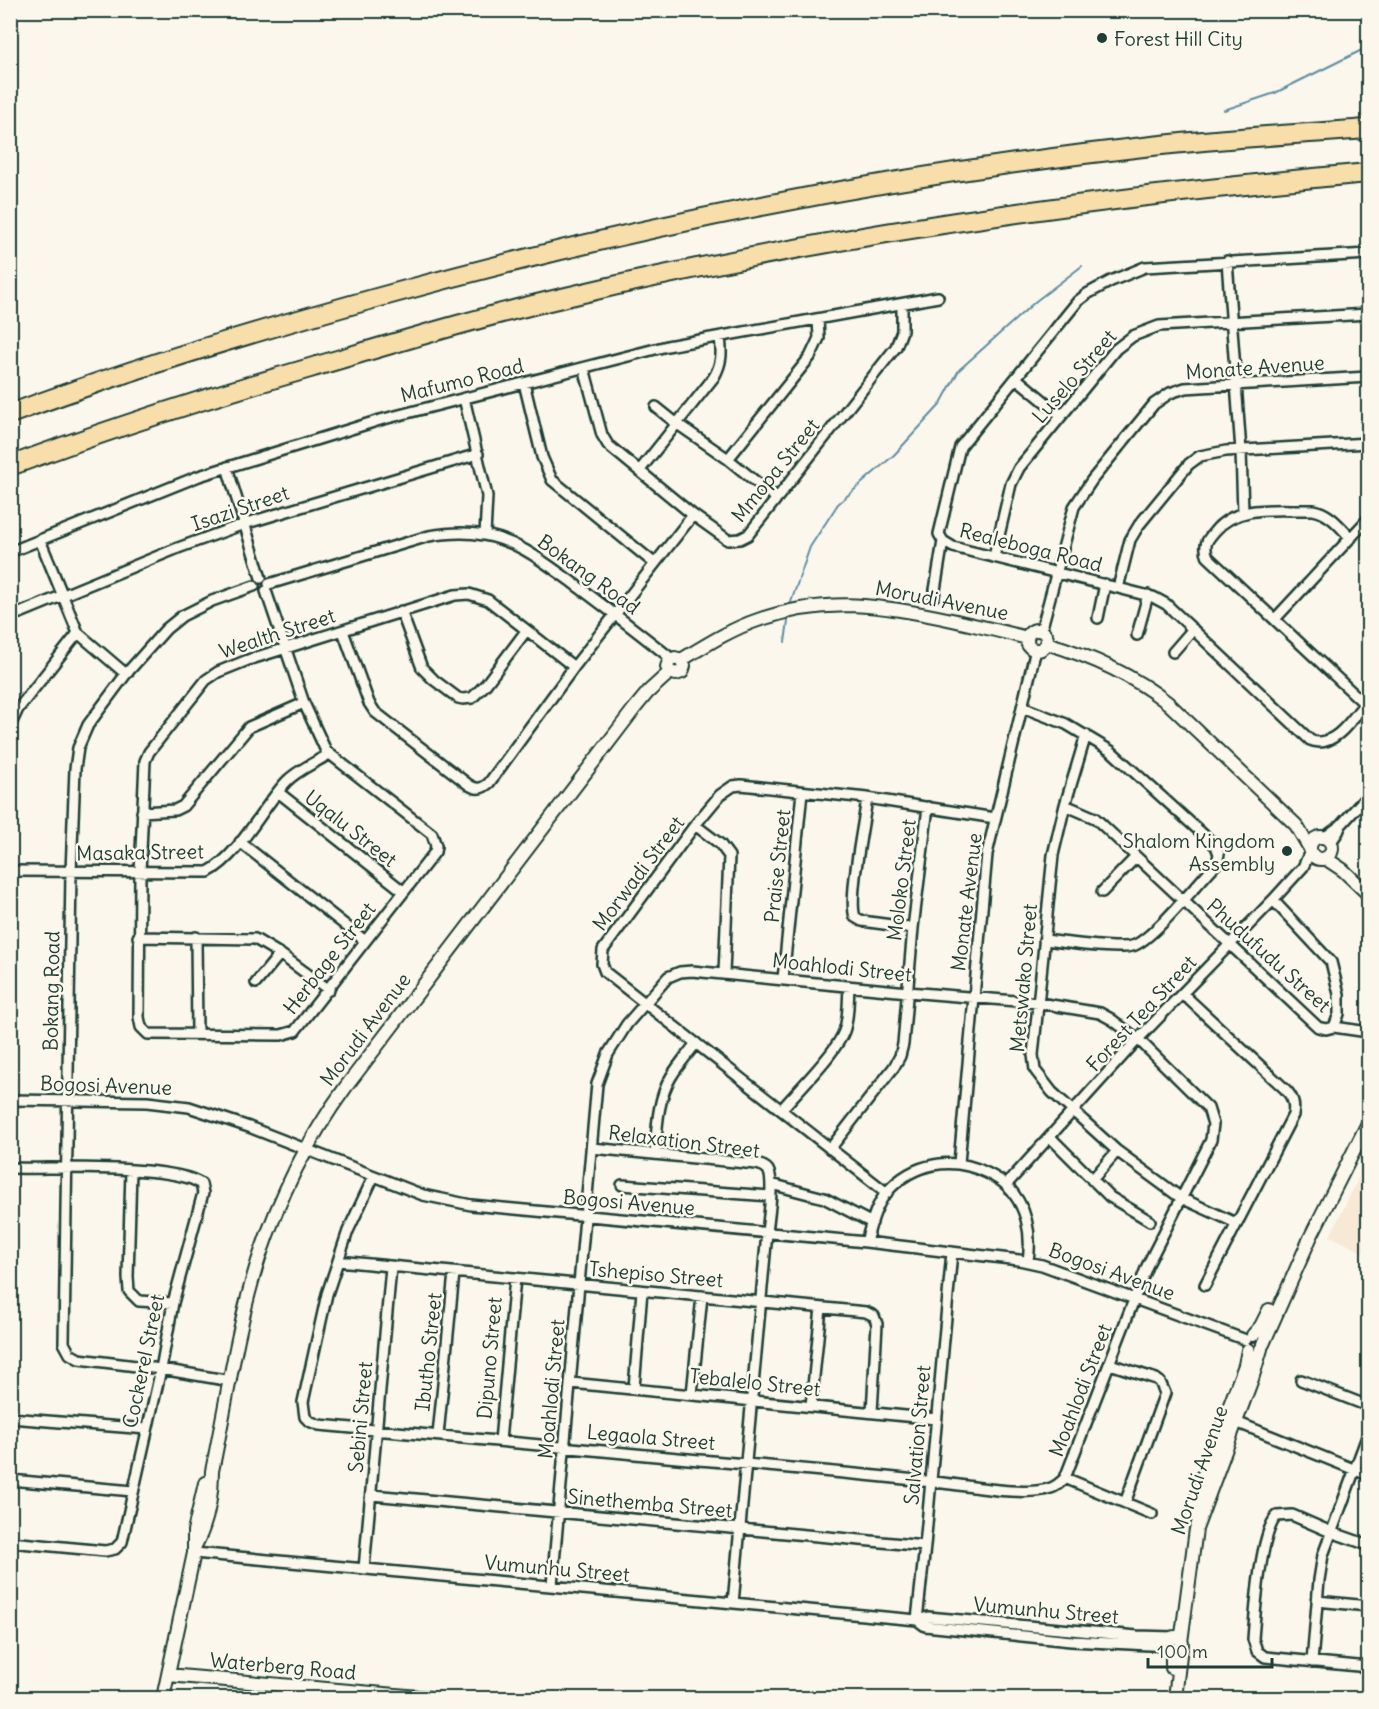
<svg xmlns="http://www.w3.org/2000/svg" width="1379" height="1709" font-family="Delius,sans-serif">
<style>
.built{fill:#f8e9d6}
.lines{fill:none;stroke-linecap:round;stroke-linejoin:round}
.stream{stroke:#608da1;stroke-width:2}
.minor-casing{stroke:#1f3d34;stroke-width:14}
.tertiary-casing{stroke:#1f3d34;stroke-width:16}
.motorway-casing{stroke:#1f3d34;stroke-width:22}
.minor{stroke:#fbf7ec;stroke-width:9}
.tertiary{stroke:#fbf7ec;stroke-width:12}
.motorway{stroke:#f8deab;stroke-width:18}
.poi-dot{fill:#1f3d34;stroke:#fbf7ec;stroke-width:2}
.labels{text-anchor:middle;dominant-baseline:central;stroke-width:5;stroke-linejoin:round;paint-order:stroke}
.poi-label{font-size:20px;fill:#1f3d34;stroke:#fbf7ec;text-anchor:start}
.street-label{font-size:20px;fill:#1f3d34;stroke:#fbf7ec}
</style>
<rect width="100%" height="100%" fill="#fbf7ec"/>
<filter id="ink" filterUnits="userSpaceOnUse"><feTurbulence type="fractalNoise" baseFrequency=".0167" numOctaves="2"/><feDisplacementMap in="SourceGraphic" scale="12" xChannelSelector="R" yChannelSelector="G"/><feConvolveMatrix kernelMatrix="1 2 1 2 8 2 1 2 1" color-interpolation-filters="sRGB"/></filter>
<g filter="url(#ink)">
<path class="built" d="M 1368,1159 L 1368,1255 L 1330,1236 Z"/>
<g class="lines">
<path class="stream" d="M 1224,110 L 1275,93 L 1368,47
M 791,602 L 810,547 L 838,504 L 894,455 L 940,405 L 959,370 L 1036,301 L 1082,266
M 785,642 L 788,621"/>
<g class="minor-casing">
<path id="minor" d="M 1368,254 L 1145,267 L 1111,281 L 1087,294 L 1078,301 L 960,447 L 939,534 L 943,541 L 953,547 L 1118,588 L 1153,597 L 1166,604 L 1310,740 C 1334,751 1355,715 1368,699
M 1227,261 L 1241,451 L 1243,512
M 584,368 L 602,435 L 608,445 L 693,515 L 728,540 L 740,539 L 748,535 L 896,347 L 902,331 L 902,305
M 1016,378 L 1061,415
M 524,383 L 542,457 L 552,480 L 654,563
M 464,398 L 487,496 L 485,535
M 656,407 L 676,423 L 728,459 L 776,498
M 728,459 L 810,357 L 819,338 L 818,319
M 227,467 L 261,578
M 640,470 L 714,377 C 722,363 722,353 720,337
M 1351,538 C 1339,526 1330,513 1313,510 C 1279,511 1237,503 1214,532 C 1207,540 1203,545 1208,557 L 1368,707
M 40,540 L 78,633 L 126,674
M 10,552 L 199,476 L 380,420 L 667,346 L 938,297
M 994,557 L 1011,484 L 1019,468 L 1116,349 L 1133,336 L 1159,326 L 1368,314
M 269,584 L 429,536 C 447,533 467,532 484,535 C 519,541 545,563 573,583 C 606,607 639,633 672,659
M 1118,588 L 1130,540 L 1139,525 L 1189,464 L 1200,456 L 1226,451 L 1368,443
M 266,591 L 304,703 L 326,751 L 432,834 L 436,846 L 435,852 L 295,1031 L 281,1035 L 148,1034 L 141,1027 L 139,1017 L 140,873 L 145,761 L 149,752 L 206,680 L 218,672 L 248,660 L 455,595 L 469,594 L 488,600 L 574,667
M 934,596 L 943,541
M 401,611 L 422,668 L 434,680 L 458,698 L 463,699 L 472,698 L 486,684 L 526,631
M 20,613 L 178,548 L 244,524 L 478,454
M 1098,618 L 1105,584
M 1275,619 L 1368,519
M 343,631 L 369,703 L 375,712 L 469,785 C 477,790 482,789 489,783 L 574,667 L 693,515
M 1041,631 L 1074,507 L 1092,480 L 1154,404 L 1170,393 L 1185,388 L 1368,377
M 1137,635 L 1148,595
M 1173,652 L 1193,629
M 1022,707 L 1066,724 L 1111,751 L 1216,846 L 1219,854 L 1217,863 C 1201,879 1151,942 1132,946 C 1113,950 1065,942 1044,940
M 1086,735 L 1065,805 L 1053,855 L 1033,1055 L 1035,1070 L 1052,1092 L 1117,1151 L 1181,1198 L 1236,1223
M 10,743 L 11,724 L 18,709 L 78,633
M 278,792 L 403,891
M 867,798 C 864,823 848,898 855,917 L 862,921 L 913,928
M 1065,805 L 1095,818 L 1318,1027 L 1326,1029 L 1334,1027 L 1339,1014 L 1339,994 L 1331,962 L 1273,900
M 142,812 L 175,810 L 183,806 L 249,727 L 304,703
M 695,825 L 720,844 L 729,856 L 724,973
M 1325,837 L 1341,825 L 1368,795
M 240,842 L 364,940
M 1331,842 L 1338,832 L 1341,825
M 10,871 L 208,872 C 239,856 262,808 286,782 C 297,770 315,763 329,754
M 1102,892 L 1136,857
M 138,937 L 255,939 L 280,954 L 329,990
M 196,937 L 197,1034
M 783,979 L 802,792
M 256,983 L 280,954
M 1183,994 L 1285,1089 C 1293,1097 1295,1104 1293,1115 L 1205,1285
M 1334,1027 L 1368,1032
M 10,1100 L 147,1102 L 189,1107 L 249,1127 L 423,1195 L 471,1205 L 866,1242 L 1019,1260 L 1042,1265 L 1246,1340
M 781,1110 C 797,1091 840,1049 845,1028 C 849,1014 848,1000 849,986
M 1050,1137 L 1110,1197 L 1150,1221
M 592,1148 L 756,1164 C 761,1165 765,1166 768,1170 C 775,1181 768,1220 767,1233 L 733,1603
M 830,1149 L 894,1067 L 900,1056 L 903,1044 L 913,928 L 928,807
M 655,1154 C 657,1129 657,1100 671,1077 C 678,1065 688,1054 696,1043
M 959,1163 L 987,854 L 1036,649
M 10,1168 C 47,1169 177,1164 201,1184 L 203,1193 L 173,1303 L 161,1369 L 122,1542 L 115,1549 L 105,1551 L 10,1542
M 131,1170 L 128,1277 L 129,1291 L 139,1301 L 173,1303
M 374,1176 L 348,1231 L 327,1294 L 303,1402 L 305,1417 L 309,1421 L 319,1425 C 446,1436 572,1448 699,1460 C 780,1467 862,1474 943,1483 C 971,1486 1025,1497 1051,1488 C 1057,1486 1061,1482 1065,1478 L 1147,1266 L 1211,1140 L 1213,1124 L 1208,1108 L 1138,1039 L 1111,1019 L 1100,1013 L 1039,1003 L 908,992 L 692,971 L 680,972 L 668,977 L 627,1024 L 608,1054 L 597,1084 L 552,1585
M 1092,1180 L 1117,1151
M 771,1184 L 824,1198 L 872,1223
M 622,1185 L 770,1196
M 1006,1185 L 1138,1039 L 1273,900 L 1303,867 L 1310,852
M 887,1193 L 605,972 L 602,964 L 603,950 L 695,825 L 720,795 L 733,786 L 741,785 L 867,798 L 995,818
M 866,1242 C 871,1225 875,1206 887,1192 C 913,1162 953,1156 987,1173 C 993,1176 1001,1180 1006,1185 C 1027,1205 1032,1234 1028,1261
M 338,1261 L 866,1312 L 874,1316 L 877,1324 L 872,1412
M 1110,1364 L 1156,1379 L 1160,1382 L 1165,1393 L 1125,1503
M 1301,1380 L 1368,1406
M 231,1381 L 161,1369 L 79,1359 L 70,1354 L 64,1343 L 71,872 L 75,769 L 78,748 L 88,725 L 126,674 L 166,629 L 182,616 L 212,601 L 254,586
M 571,1383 L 936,1419
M 634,1388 L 642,1291
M 692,1394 L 702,1296
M 811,1406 L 821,1308
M 10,1418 L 147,1429
M 1231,1420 L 1368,1475
M 438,1435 L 454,1273
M 500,1441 L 515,1278
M 1065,1478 L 1152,1514
M 10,1480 L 133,1491
M 372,1495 L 925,1546
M 1368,1545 L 1331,1532 L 1292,1515 L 1277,1516 C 1260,1532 1255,1614 1253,1639 L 1257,1651 L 1265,1657 L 1368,1667
M 194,1553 L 917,1620 L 928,1617 L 1137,1636 L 1173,1637
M 364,1569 L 391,1267
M 1317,1601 L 1368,1606
M 917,1620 L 925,1546 L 952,1252
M 917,1620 L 925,1626 L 1071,1641 L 1169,1646
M 1312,1662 L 1319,1580 L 1323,1555 L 1368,1434"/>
</g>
<g class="tertiary-casing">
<path id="tertiary" d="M1027 640a10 10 0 1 1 20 0a10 10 0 1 1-20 0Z
M 1046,643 C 1091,656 1131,674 1168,703 L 1296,825 L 1309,847
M 681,660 C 706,645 731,629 758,620 C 827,596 883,605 952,620 C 977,626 1002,631 1027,638
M1310 848a11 11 0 1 1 22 0a11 11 0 1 1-22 0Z
M 1325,858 L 1343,870 L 1368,894
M 1253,1335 L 1261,1326 L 1269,1310
M 1263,1344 L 1311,1236 L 1368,1123
M 1192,1515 L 1202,1479 L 1245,1365 L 1248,1350
M 195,1546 C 207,1524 212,1497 212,1471 C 227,1400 237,1327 259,1258 C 279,1198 308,1139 345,1088 L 634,709 L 648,692 L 670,672 L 676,674 L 682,672 L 684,666 L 681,660 L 675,658 L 669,661 L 667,667 L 670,672
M1168 1644a7 7 0 1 1 14 0a7 7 0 1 1-14 0Z
M 1181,1642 L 1196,1529 L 1252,1379 L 1261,1349
M 1170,1648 L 1172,1655 L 1172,1668
M 168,1675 L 430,1698
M 163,1698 L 194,1553 L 194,1531 L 205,1483
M 1175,1698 L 1181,1646"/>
</g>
<g class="motorway-casing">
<path id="motorway" d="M 10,414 C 135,367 262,329 391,294 C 640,225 895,174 1152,146 C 1224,138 1297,134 1368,129
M 10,466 C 109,429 209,397 310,368 C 395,343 480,317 566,297 C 830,234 1099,197 1368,173"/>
</g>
<use href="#minor" class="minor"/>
<use href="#tertiary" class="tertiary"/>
<use href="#motorway" class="motorway"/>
</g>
</g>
<g class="poi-dot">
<circle cx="1102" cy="38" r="6"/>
<circle cx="1287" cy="851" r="6"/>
</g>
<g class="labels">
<g class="poi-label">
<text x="1114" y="38">Forest Hill City</text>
<text x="1275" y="840" text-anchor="end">Shalom Kingdom<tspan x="1275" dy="23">Assembly</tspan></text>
</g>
<g class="street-label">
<text transform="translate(1255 367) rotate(-4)">Monate Avenue</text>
<text transform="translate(1074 376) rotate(-49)">Luselo Street</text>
<text transform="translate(462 380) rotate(-14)">Mafumo Road</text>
<text transform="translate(775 470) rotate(-51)">Mmopa Street</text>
<text transform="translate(240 508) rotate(-19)">Isazi Street</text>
<text transform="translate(1031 547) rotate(14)">Realeboga Road</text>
<text transform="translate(589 574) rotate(36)">Bokang Road</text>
<text transform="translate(942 600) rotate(11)">Morudi Avenue</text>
<text transform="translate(277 633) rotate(-18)">Wealth Street</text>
<text transform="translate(351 828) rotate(38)">Uqalu Street</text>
<text transform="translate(140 852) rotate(-1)">Masaka Street</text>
<text transform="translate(777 866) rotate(-84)">Praise Street</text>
<text transform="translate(638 873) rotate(-53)">Morwadi Street</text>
<text transform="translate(901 880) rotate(-83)">Moloko Street</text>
<text transform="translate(966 902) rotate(-83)">Monate Avenue</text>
<text transform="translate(1269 955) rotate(42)">Phudufudu Street</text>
<text transform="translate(329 958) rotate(-52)">Herbage Street</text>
<text transform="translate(842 967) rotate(6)">Moahlodi Street</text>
<text transform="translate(1023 978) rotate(-85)">Metswako Street</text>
<text transform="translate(51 991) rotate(-89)">Bokang Road</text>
<text transform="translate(1141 1013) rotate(-47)">Forest Tea Street</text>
<text transform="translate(365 1029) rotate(-53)">Morudi Avenue</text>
<text transform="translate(106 1085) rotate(2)">Bogosi Avenue</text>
<text transform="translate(684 1141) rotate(7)">Relaxation Street</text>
<text transform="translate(629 1202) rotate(5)">Bogosi Avenue</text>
<text transform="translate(1112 1271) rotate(20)">Bogosi Avenue</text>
<text transform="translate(656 1274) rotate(5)">Tshepiso Street</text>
<text transform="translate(428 1352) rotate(-84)">Ibutho Street</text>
<text transform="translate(489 1358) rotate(-85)">Dipuno Street</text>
<text transform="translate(143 1361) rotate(-78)">Cockerel Street</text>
<text transform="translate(755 1382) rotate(6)">Tebalelo Street</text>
<text transform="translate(551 1389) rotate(-85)">Moahlodi Street</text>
<text transform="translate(1080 1390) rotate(-69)">Moahlodi Street</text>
<text transform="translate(360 1417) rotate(-85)">Sebini Street</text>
<text transform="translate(917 1435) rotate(-85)">Salvation Street</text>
<text transform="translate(651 1437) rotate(5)">Legaola Street</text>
<text transform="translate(1199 1470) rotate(-71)">Morudi Avenue</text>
<text transform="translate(650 1503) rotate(5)">Sinethemba Street</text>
<text transform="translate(557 1568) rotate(5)">Vumunhu Street</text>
<text transform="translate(1046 1610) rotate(5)">Vumunhu Street</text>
<text transform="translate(283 1666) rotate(5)">Waterberg Road</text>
</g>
</g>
<rect width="1379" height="1709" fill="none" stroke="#fbf7ec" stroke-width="36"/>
<rect x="18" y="18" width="1343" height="1673" fill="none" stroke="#1f3d34" stroke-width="2" filter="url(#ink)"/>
<path d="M1148 1658v9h124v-9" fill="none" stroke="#1f3d34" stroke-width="3"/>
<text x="1157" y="1658" font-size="18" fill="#1f3d34" stroke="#fbf7ec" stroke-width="4.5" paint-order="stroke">100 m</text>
</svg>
